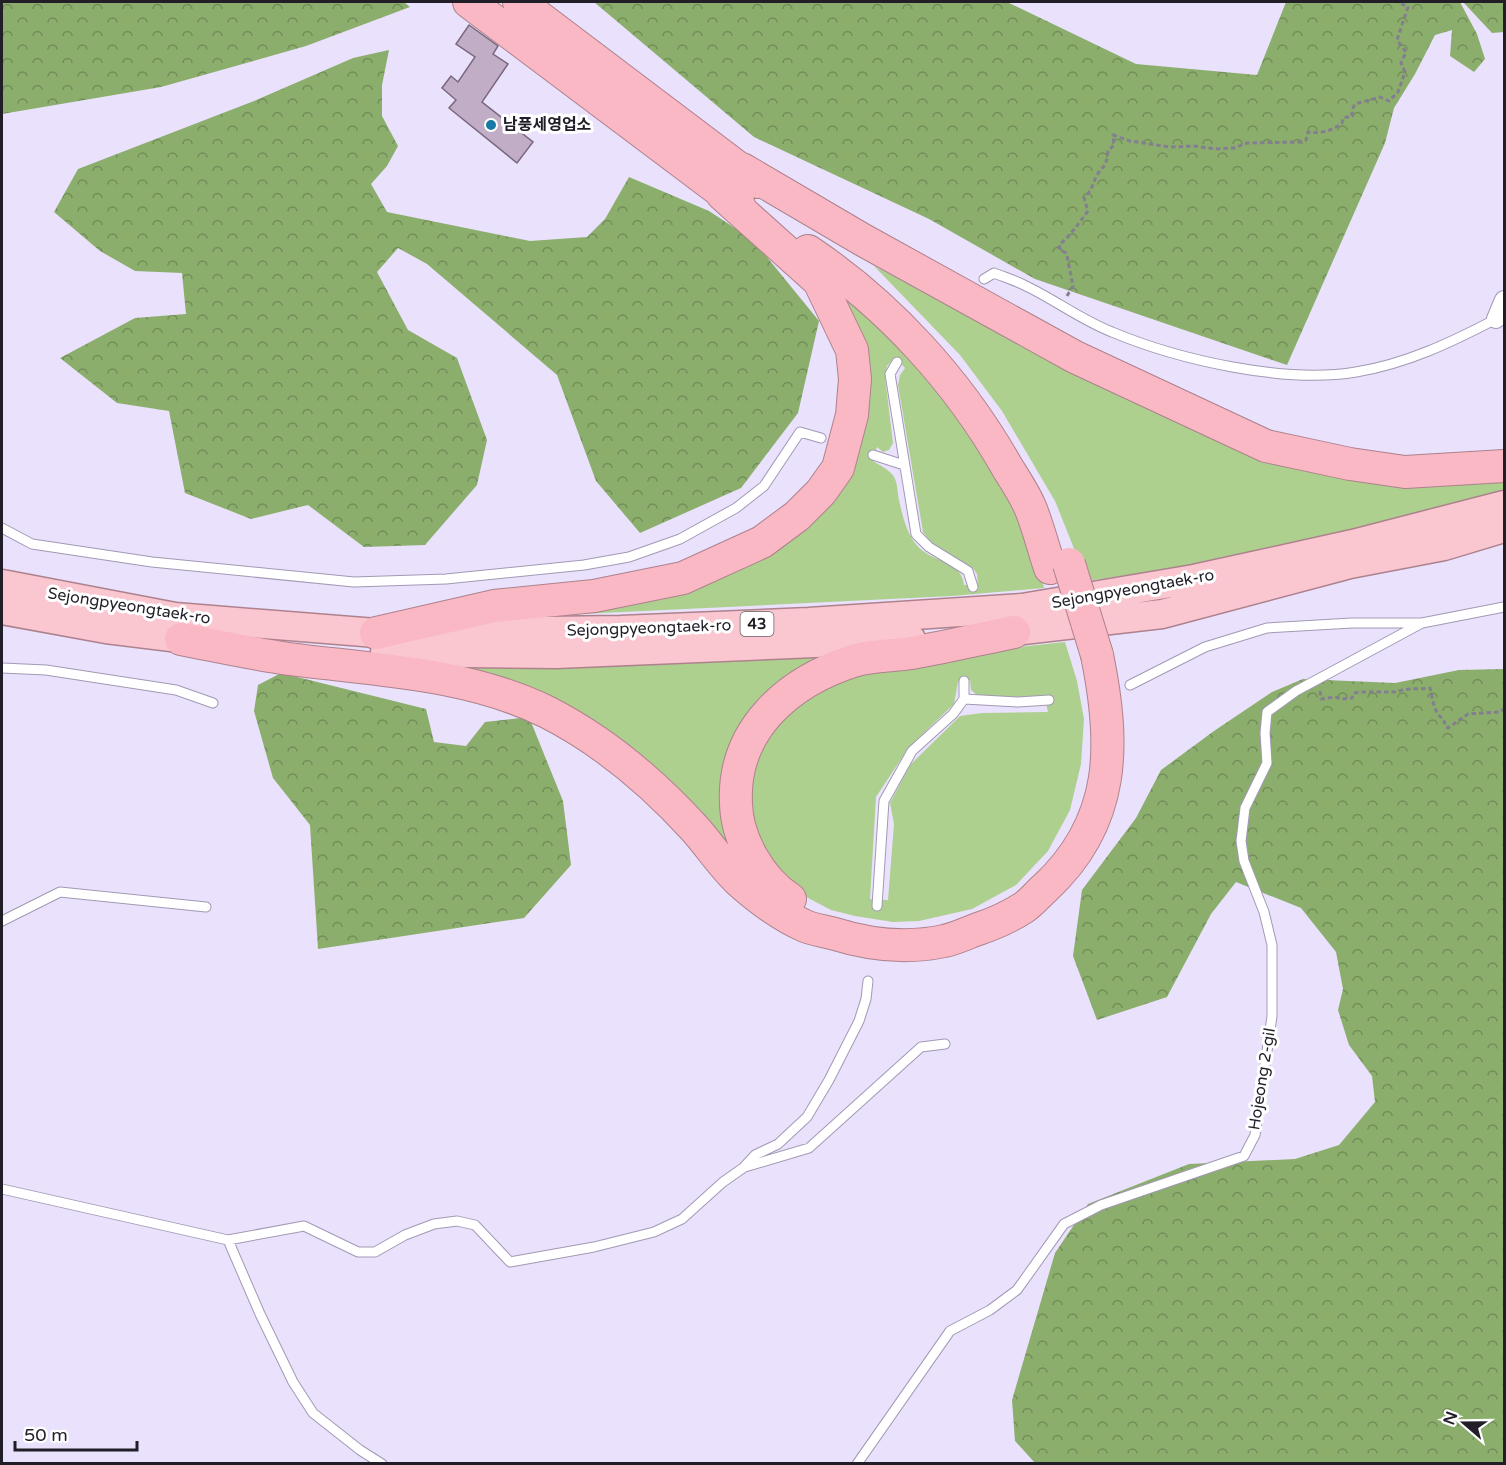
<svg xmlns="http://www.w3.org/2000/svg" width="1506" height="1465" font-family="'Varela Round','Noto Sans KR',sans-serif">
<style>
.grass{fill:#add08e;fill-rule:evenodd}
.forest{fill:url(#forest-crowns)}
.building{fill:#c1aec6;stroke:#78677d;stroke-width:1.5}
.lines{fill:none;stroke-linecap:round;stroke-linejoin:round}
.service-casing{stroke:#a299b4;stroke-width:11}
.minor-casing{stroke:#a299b4;stroke-width:20}
.trunk-casing{stroke:#ad828d;stroke-width:31}
.motorway-casing{stroke:#ad828d;stroke-width:34}
.path{stroke:#847e91;stroke-width:3;stroke-dasharray:4.5 3;stroke-linecap:butt}
.service{stroke:#fff;stroke-width:9}
.minor{stroke:#fff;stroke-width:18}
.trunk{stroke:#fac6d0;stroke-width:28}
.motorway{stroke:#f9b8c4;stroke-width:32}
.motorway-bridge-casing{stroke:#ad828d;stroke-width:34;stroke-linecap:butt}
.motorway-bridge{stroke:#f9b8c4;stroke-width:32}
.poi-dot{fill:#177aa6;stroke:#fff;stroke-width:2}
.labels{text-anchor:middle;dominant-baseline:central;stroke-width:6;stroke-linejoin:round;paint-order:stroke}
.shield{fill:#fff;stroke:#646268;stroke-width:1.5}
.shield-label{font-size:15px;font-weight:bold;fill:#211e28}
.poi-label{font-size:16px;font-weight:bold;fill:#211e28;stroke:#fff;text-anchor:start}
.street-label{font-size:16px;fill:#211e28;stroke:#fff}
</style>
<defs>
<pattern id="forest-crowns" width="20" height="18" patternUnits="userSpaceOnUse" patternTransform="scale(1.5)"><rect width="20" height="18" fill="#8bae6c"/><path d="M2 6a3 3 0 1 1 6 0M12 15a3 3 0 1 1 6 0" fill="none" stroke="#718d59"/></pattern>
</defs>
<rect width="100%" height="100%" fill="#eae1fd"/>
<path class="grass" d="M 874,266 L 1199,430 L 1504,476 L 1504,494 L 1234,559 L 1087,581 L 1055,501 L 1002,411 L 960,355 Z
M 839,281 L 898,337 L 995,463 L 1036,554 L 1044,588 L 952,596 L 499,618 L 709,579 L 847,466 ZM 895,357 L 905,368 L 900,375 L 898,385 L 923,532 L 932,544 L 973,568 L 977,574 L 978,585 L 964,585 C 961,558 930,564 915,543 C 906,531 902,514 899,500 C 897,491 898,481 892,474 C 886,468 879,465 873,461 L 877,447 L 883,452 L 889,450 L 893,443 L 885,377 L 887,366 Z
M 1065,642 L 1077,681 L 1084,719 L 1081,764 L 1070,810 L 1048,851 L 1016,885 L 972,909 L 919,921 L 893,922 L 855,916 L 831,910 L 810,899 L 782,881 L 762,858 L 745,779 L 754,748 L 832,675 L 1009,648 ZM 970,680 L 971,690 L 977,695 L 1045,699 L 1048,712 L 982,713 L 960,716 L 910,765 L 890,803 L 894,824 L 888,900 L 870,899 L 876,797 L 909,747 L 954,704 L 958,682 Z
M 832,655 L 744,724 L 749,869 L 546,697 L 466,667 Z"/>
<path class="forest" d="M 2,2 L 404,2 L 410,7 L 306,46 L 161,87 L 2,114 Z
M 594,2 L 1007,2 L 1136,64 L 1257,75 L 1286,2 L 1460,2 L 1477,34 L 1485,59 L 1474,72 L 1450,56 L 1452,30 L 1435,35 L 1415,74 L 1394,108 L 1385,143 L 1287,365 L 1035,279 L 929,219 L 754,137 Z
M 1463,2 L 1504,2 L 1504,32 L 1492,33 Z
M 389,50 L 382,85 L 382,116 L 398,146 L 387,166 L 371,184 L 387,212 L 530,241 L 587,237 L 605,219 L 629,177 L 709,211 L 753,240 L 819,321 L 798,413 L 741,488 L 640,533 L 596,481 L 557,375 L 427,264 L 398,248 L 377,272 L 408,330 L 457,358 L 487,440 L 477,485 L 425,545 L 364,547 L 308,505 L 251,519 L 185,493 L 169,411 L 117,403 L 60,358 L 135,318 L 186,314 L 182,273 L 135,271 L 100,251 L 54,212 L 78,169 L 254,101 L 353,58 Z
M 1504,669 L 1504,1463 L 1035,1463 L 1015,1441 L 1012,1400 L 1055,1253 L 1088,1204 L 1189,1164 L 1295,1159 L 1339,1145 L 1375,1102 L 1372,1076 L 1349,1045 L 1338,1010 L 1343,989 L 1336,952 L 1301,908 L 1236,882 L 1211,914 L 1167,997 L 1097,1020 L 1073,956 L 1082,890 L 1136,818 L 1161,770 L 1214,731 L 1272,692 L 1303,679 L 1395,683 L 1459,670 Z
M 281,673 L 426,709 L 434,742 L 466,746 L 485,722 L 529,717 L 563,801 L 571,865 L 524,918 L 318,949 L 310,825 L 273,778 L 254,711 L 258,685 Z"/>
<path class="building" d="M 469,25 L 498,46 L 493,54 L 508,64 L 482,102 L 533,142 L 517,163 L 449,108 L 456,100 L 442,88 L 451,76 L 458,82 L 475,57 L 456,44 Z"/>
<g class="lines">
<g class="service-casing">
<path id="service" d="M 984,279 L 994,273 C 1004,277 1014,280 1024,285 C 1054,299 1081,320 1112,332 C 1179,360 1285,384 1356,372 C 1406,364 1452,342 1496,319
M 897,362 L 890,374 L 916,534 L 929,547 L 968,571 L 973,587
M 873,455 L 904,465
M 2,528 L 32,544 L 152,562 L 354,582 L 446,579 L 584,565 L 629,557 L 680,539 L 736,508 L 764,486 L 800,432 L 821,438
M 2,668 L 46,670 L 176,690 L 213,703
M 1130,685 L 1205,647 L 1267,628 L 1352,623 L 1422,623 L 1504,607
M 964,699 L 1018,702 L 1049,700
M 877,906 L 884,801 L 912,751 L 953,714 L 964,699 L 964,681
M 2,921 L 60,892 L 206,907
M 745,1167 L 809,1148 L 921,1047 L 945,1044
M 2,1189 L 228,1240 L 304,1226 L 358,1252 L 375,1252 L 405,1235 L 434,1224 L 457,1221 L 475,1225 L 510,1262 L 594,1247 L 654,1232 L 682,1219 L 723,1182 L 743,1168 L 755,1155 L 778,1144 L 807,1117 L 829,1080 L 859,1021 L 866,999 L 868,981
M 228,1240 L 260,1314 L 293,1382 L 313,1413 L 360,1450 L 382,1464
M 857,1464 L 950,1331 L 990,1310 L 1017,1290 L 1064,1224 L 1101,1205 L 1244,1156 L 1255,1135 L 1272,1016 L 1272,945 L 1264,912 L 1244,861 L 1241,841 L 1245,808 L 1267,763 L 1265,733 L 1267,712 L 1296,691 L 1422,623"/>
</g>
<g class="minor-casing">
<path id="minor" d="M 1496,319 L 1504,300"/>
</g>
<g class="trunk-casing">
<path id="trunk" d="M 2,584 L 175,617 L 376,633 L 621,630 L 809,622 L 1022,608 L 1194,579 L 1353,544 L 1504,505
M 2,610 L 106,629 L 204,641
M 990,634 L 1162,614 L 1350,564 L 1444,546 L 1504,528
M 385,652 L 556,654 L 911,639"/>
</g>
<g class="motorway-casing">
<path id="motorway" d="M 469,2 L 739,205
M 519,2 L 757,182
M 742,169 L 863,240 L 1075,357 L 1266,446 L 1350,464 L 1405,472 L 1504,466
M 808,251 C 889,305 959,382 1007,467 C 1015,480 1024,493 1030,507 C 1038,526 1043,547 1050,568
M 376,633 L 494,606 L 594,596 L 683,578 L 762,542 L 797,516 L 821,492 L 838,468 L 852,415 L 855,379 L 852,350 L 819,281 L 722,194
M 181,639 C 217,646 253,654 289,659 C 375,670 468,673 547,712 C 604,741 653,783 695,829 C 710,846 723,866 739,881 C 758,898 782,916 805,926 C 814,930 825,931 835,934 C 870,945 907,949 944,941 C 955,939 967,933 978,929 C 993,924 1009,917 1023,908 C 1031,903 1038,894 1045,888 C 1117,821 1115,743 1097,655
M 790,899 C 760,880 737,839 736,804 C 732,730 788,682 853,661 C 871,655 893,656 912,653 C 946,647 980,639 1014,632"/>
</g>
<path class="path" d="M 1067,296 L 1073,286 L 1067,256 L 1066,253 L 1060,250 L 1059,245 C 1071,235 1079,223 1088,211 L 1084,198 C 1093,188 1091,188 1096,177 C 1103,164 1106,170 1108,151 L 1114,145 L 1113,135 L 1130,141 L 1170,147 L 1194,146 L 1216,149 L 1234,148 L 1247,143 L 1300,142 L 1306,140 L 1308,132 C 1320,134 1332,131 1342,123 L 1343,118 L 1352,116 L 1352,110 L 1355,104 L 1380,97 L 1389,101 L 1398,92 L 1405,72 L 1401,63 L 1406,52 L 1397,40 L 1408,7 L 1398,2
M 1320,691 L 1321,699 L 1335,697 L 1342,699 L 1352,698 L 1354,693 L 1359,692 L 1397,692 C 1405,687 1419,690 1430,688 C 1433,700 1433,712 1444,720 L 1445,726 L 1448,728 L 1468,714 L 1499,712 L 1504,709"/>
<use href="#service" class="service"/>
<use href="#minor" class="minor"/>
<use href="#trunk" class="trunk"/>
<use href="#motorway" class="motorway"/>
<g class="motorway-bridge-casing">
<path id="motorway-bridge" d="M 1069,564 L 1097,655"/>
</g>
<use href="#motorway-bridge" class="motorway-bridge"/>
</g>
<circle class="poi-dot" cx="491" cy="125" r="6"/>
<g class="labels">
<rect class="shield" x="740.5" y="612" width="33" height="24" rx="4.5"/>
<g class="shield-label">
<text x="757" y="624">43</text>
</g>
<g class="poi-label">
<text x="503" y="125">남풍세영업소</text>
</g>
<g class="street-label">
<text transform="translate(1133 589) rotate(-10)">Sejongpyeongtaek-ro</text>
<text transform="translate(129 606) rotate(9)">Sejongpyeongtaek-ro</text>
<text transform="translate(649 628) rotate(-2)">Sejongpyeongtaek-ro</text>
<text transform="translate(1262 1079) rotate(-81)">Hojeong 2-gil</text>
</g>
</g>
<rect width="1506" height="1465" fill="none" stroke="#211e28" stroke-width="6"/>
<g transform="translate(1464 1423) rotate(290)" stroke="#ffffff" stroke-width="4.5" paint-order="stroke">
<path d="M0-4.5L10 22L0 15L-10 22Z" fill="#211e28"/>
<text y="-9" font-size="16" font-weight="bold" text-anchor="middle" fill="#211e28">N</text>
</g>
<path d="M15 1441v9h122v-9" fill="none" stroke="#211e28" stroke-width="3"/>
<text x="24" y="1441" font-size="18" fill="#211e28" stroke="#ffffff" stroke-width="4.5" paint-order="stroke">50 m</text>
</svg>
